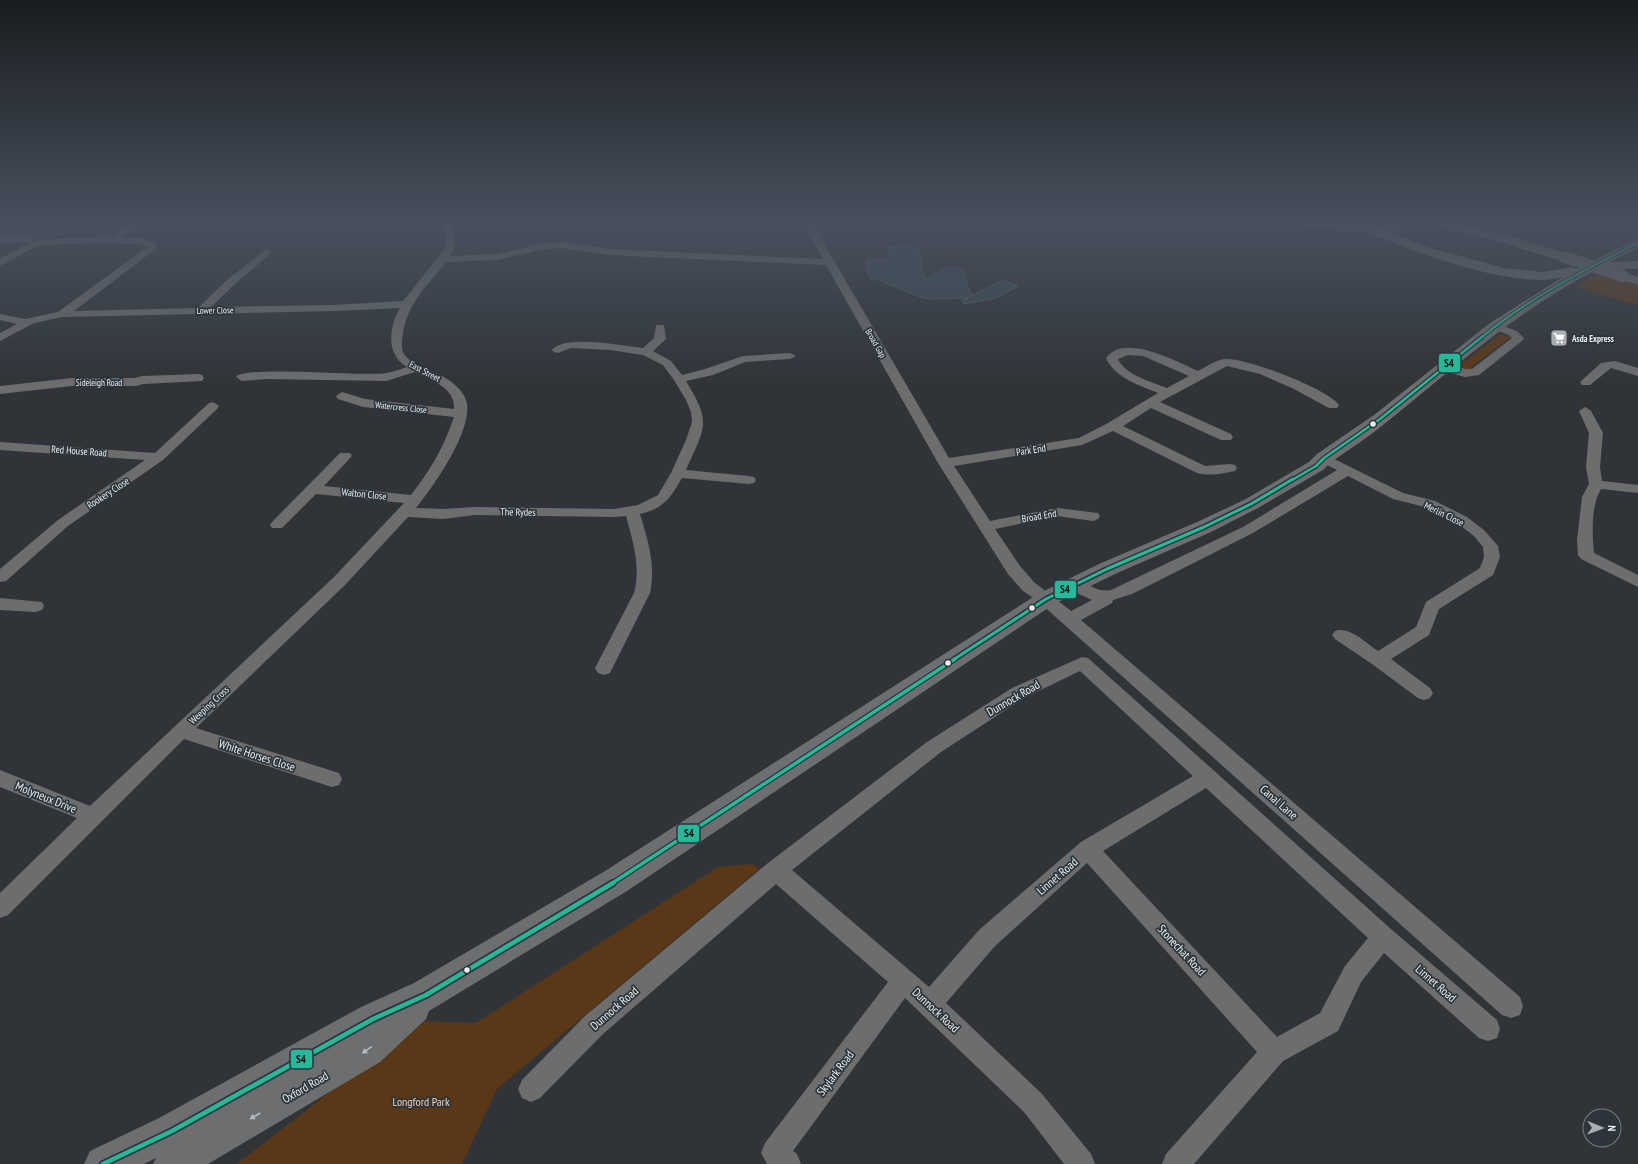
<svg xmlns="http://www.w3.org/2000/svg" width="1638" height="1164" font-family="'PT Sans Narrow',sans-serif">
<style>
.green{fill:#5a3717}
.building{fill:#374a53;stroke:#585b5e}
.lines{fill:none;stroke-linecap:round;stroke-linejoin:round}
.minor{fill:#6d6d6e;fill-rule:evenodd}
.tertiary{fill:#6d6d6e;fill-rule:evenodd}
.primary{fill:#6c6e6f;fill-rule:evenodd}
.tertiary-bridge{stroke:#6d6d6e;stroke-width:12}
.bus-1-far4-casing{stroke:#2c353b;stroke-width:4}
.bus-1-far3-casing{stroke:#2c353b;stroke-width:5}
.bus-1-far2-casing{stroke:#2c353b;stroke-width:6}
.bus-1-far1-casing{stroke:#2c353b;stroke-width:6}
.bus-1-casing{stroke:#2c353b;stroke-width:8}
.bus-1-far4{stroke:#26b999;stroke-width:2}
.bus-1-far3{stroke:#26b999;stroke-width:2.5}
.bus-1-far2{stroke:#26b999;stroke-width:3}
.bus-1-far1{stroke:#26b999;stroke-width:3.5}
.bus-1{stroke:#26b999;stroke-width:4.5}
.oneway{fill:#b7bbbe}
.bus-dot{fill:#e9eff2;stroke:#2c353b;stroke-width:1.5}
.labels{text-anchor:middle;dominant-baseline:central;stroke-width:3.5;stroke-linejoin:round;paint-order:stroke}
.far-street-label{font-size:9px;fill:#e9eff2;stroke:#2c353b}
.far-poi-label{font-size:9px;font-weight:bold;fill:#e9eff2;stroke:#2c353b;text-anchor:start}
.street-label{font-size:10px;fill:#e9eff2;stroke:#2c353b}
.near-street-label{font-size:12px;fill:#e9eff2;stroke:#2c353b}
.near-park-label{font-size:12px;fill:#fbd1b4;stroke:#2c353b}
.line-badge{stroke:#2c353b;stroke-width:1.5}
.pale-badge-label{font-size:11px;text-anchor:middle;font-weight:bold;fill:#111}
</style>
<rect width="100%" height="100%" fill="#303438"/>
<path class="green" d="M 1601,274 L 1638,284 L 1638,305 L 1576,287 L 1588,279 Z
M 1500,334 L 1512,337 L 1511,340 L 1508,339 L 1471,367 L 1474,369 L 1471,371 L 1456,368 Z
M 753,864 L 759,869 L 497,1089 L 462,1164 L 237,1164 L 421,1021 L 476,1023 L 718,867 Z"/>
<path class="building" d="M 888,247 L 917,247 L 925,280 L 945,268 L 957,268 L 963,270 L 971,296 L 1002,280 L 1018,286 L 996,298 L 964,304 L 962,301 L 968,298 L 931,299 L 923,298 L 876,279 L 873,280 L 869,276 L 866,260 L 890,260 Z"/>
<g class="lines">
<path class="minor" d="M 133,221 L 143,221 L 121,238 L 140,238 L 153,242 L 157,248 L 74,311 L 198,308 L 228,279 L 267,249 L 272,252 L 270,254 L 236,283 L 211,307 L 333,305 L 403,301 L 444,250 L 446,238 L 442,221 L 451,221 C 455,234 458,243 450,256 L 497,254 L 544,243 L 563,242 L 610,249 L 823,259 L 802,221 L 811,221 L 949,458 L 1079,438 L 1108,423 L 1158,393 C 1139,385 1115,378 1106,358 C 1124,332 1178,362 1198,371 C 1206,367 1217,359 1226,359 C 1247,358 1328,389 1339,405 L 1337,408 L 1329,408 L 1292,388 L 1260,374 L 1227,366 L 1160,402 L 1231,434 L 1233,437 L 1231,440 L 1221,440 L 1151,408 L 1123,426 L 1205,466 L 1230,464 L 1235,465 L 1237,468 L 1235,471 C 1222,474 1210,476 1197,473 L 1113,431 L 1082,445 L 954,466 L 990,521 L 1057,508 L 1098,513 L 1100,516 L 1098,519 L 1093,521 L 1057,516 L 995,529 L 1020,566 L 1034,582 L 1071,611 L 1092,600 L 1068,589 L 1066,585 L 1068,581 C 1084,577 1095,594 1111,590 L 1243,527 L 1337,470 L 1319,461 L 1317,458 L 1319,455 L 1324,454 L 1403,493 L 1435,501 L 1467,517 L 1484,530 L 1498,546 L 1500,557 L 1493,575 L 1439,609 L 1429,635 L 1391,659 L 1430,688 L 1433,693 L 1430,698 L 1424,700 L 1418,698 L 1372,664 L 1335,639 L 1332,635 L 1335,631 C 1349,626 1366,643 1378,651 L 1416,627 L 1426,602 L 1480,568 L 1484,557 L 1483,547 L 1474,536 L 1457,523 L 1425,507 L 1393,499 L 1348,476 L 1253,533 L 1132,594 L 1113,600 L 1112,603 L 1081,620 L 1520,997 L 1523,1006 L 1520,1015 L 1511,1018 L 1502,1015 L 1040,603 L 1022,590 L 1008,574 L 938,463 L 826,265 L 610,255 L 563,248 L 544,249 L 497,260 L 446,262 C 428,285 407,303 403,334 C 402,339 401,346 403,352 C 409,365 432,371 444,377 C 454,383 465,392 467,404 C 471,433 434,486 416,508 L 443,509 L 475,507 L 614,509 L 638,505 L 658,495 L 671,473 L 686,440 L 692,422 L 691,412 L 686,400 L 674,380 L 663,365 L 643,355 L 610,350 L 571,348 L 558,353 L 554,352 L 552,350 C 564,334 625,346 643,348 L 654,338 L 656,325 L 664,325 L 666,339 L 653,351 L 671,361 L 682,375 L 705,369 L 743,356 L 790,353 L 796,356 L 790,359 L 745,362 L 713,375 L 686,381 C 712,423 705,427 686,470 L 749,476 L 754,477 L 756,480 L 754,483 L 749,484 L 682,478 C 670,498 665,508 640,514 C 648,541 656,565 650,593 L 610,673 L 604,675 L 598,673 L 595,668 L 634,593 C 641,566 633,542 626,516 L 614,517 L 475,515 L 443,519 L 408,517 L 345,585 L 196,728 L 339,773 L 342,779 L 339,785 L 332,787 L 184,739 L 8,915 L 0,918 L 0,893 L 77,818 L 0,787 L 0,770 L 90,806 L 334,577 L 404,503 L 316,494 L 282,528 L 272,528 L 270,525 L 272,522 L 340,453 L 350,453 L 352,456 L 324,486 L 411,495 C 431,469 443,449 454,417 L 363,407 L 338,399 L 336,396 L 342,392 L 365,399 L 454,409 C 456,388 431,380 415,372 L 386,381 L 267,379 L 242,381 L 236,377 C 245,365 364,377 386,373 C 393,372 400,369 407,367 C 385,354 389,327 400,308 L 333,311 L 62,317 L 34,323 L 0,341 L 0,333 L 17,324 L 0,320 L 0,314 L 25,319 L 58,312 L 147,247 C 138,240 124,247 114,242 L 45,245 L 33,248 L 0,266 L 0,259 L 29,243 L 0,242 L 0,236 L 27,236 L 39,240 L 113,236 L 116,232 ZM 1128,355 L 1143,356 L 1189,376 L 1167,388 C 1152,382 1125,375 1118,359 Z
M 1259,221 L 1365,224 L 1370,227 L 1365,230 L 1277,226 L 1263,224 Z
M 1495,323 L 1517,331 L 1524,338 L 1523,340 L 1479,375 L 1465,377 L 1439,370 L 1437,367 L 1439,364 C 1449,362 1461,370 1472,369 L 1512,338 L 1509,335 L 1491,328 L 1489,326 L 1491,324 Z
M 1615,361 L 1638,368 L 1638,376 L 1611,368 L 1590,385 L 1582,385 L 1580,382 L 1601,363 Z
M 198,374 L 202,375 L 204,378 L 202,381 L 143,384 L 136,386 L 72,386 L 0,394 L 0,386 L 72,378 L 135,378 L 142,376 Z
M 213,402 L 219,406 L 217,409 L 163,460 L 68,526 L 6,581 L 0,582 L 0,569 L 58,520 L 145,460 L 0,450 L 0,442 L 155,453 L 209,403 Z
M 1585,407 L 1591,411 L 1603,433 L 1600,467 L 1602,481 L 1638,485 L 1638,493 L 1601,489 C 1591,506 1592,533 1594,553 L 1638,575 L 1638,587 L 1581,559 L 1578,555 L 1577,540 L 1582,497 L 1589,484 L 1586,467 L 1589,433 L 1579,411 Z
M 0,598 L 42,602 L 44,606 L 42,610 L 36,612 L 0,610 Z
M 1082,657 L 1088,658 L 1391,929 L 1497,1020 L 1500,1029 L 1497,1038 L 1488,1041 L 1479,1038 L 1384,953 L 1361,982 L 1338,1031 L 1283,1061 L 1194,1164 L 1162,1164 L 1166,1154 L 1257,1052 L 1087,863 L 995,946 L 946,1003 L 1042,1094 L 1091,1154 L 1095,1164 L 1064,1164 L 1024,1112 L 905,998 L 793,1151 L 797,1154 L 801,1164 L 767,1164 L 761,1153 L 765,1143 L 888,982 L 776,884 L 603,1034 L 540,1098 L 531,1102 L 522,1098 L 518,1089 L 522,1080 L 585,1016 L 768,863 L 927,742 L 1012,688 ZM 1080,671 L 1193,776 L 1081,842 L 979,930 L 929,987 L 792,870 L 941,752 L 1024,698 ZM 1206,788 L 1368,938 L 1345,966 L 1320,1013 L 1277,1037 L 1103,851 Z"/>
<path class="tertiary" d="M 1356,221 L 1368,221 L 1367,223 C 1382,231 1400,221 1415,221 C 1468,221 1518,239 1568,254 L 1570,257 L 1564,261 C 1517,249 1471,229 1422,225 C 1397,224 1383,240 1357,226 Z
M 1623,272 L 1638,277 L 1638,285 L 1619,279 L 1617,276 Z"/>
<path class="primary" d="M 1368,224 L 1424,246 L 1504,268 L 1543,272 L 1572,267 L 1577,269 L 1638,239 L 1638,248 L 1610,262 L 1638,261 L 1638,269 L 1616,269 L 1600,273 L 1594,271 C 1518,310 1454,368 1388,421 C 1370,436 1350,449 1331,462 L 1323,470 L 1258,508 L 1211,532 L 1115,574 L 1054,604 L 627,891 L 429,1011 L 426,1019 L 380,1062 L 208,1164 L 153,1164 L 156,1158 L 144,1164 L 84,1164 L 90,1151 L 159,1118 L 361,1007 L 414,983 L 605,871 L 1038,594 L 1099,564 L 1197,522 L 1244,500 L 1309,462 L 1317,454 L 1374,415 L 1490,323 L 1563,277 C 1556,278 1549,280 1542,280 C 1485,279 1416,252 1364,231 L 1362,228 Z"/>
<path class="tertiary-bridge" d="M 1564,257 L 1623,276"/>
<g class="bus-1-far4-casing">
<path id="bus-1-far4" d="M 1482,337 C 1529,298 1584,270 1638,243"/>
</g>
<g class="bus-1-far3-casing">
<path id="bus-1-far3" d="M 1292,480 L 1316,466 L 1324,458 L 1380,419 L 1483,336"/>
</g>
<g class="bus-1-far2-casing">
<path id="bus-1-far2" d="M 953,660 L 1046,599 L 1107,569 L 1204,527 L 1251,504 L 1293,479"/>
</g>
<g class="bus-1-far1-casing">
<path id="bus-1-far1" d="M 611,884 L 955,659"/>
</g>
<g class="bus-1-casing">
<path id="bus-1" d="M 103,1164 L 172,1131 L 373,1019 L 426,995 L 613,883"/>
</g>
<use href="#bus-1-far4" class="bus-1-far4"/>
<use href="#bus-1-far3" class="bus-1-far3"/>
<use href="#bus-1-far2" class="bus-1-far2"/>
<use href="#bus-1-far1" class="bus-1-far1"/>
<use href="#bus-1" class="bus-1"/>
</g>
<defs><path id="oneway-solid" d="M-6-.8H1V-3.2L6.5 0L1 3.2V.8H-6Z"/></defs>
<g class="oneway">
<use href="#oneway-solid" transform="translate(367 1050) rotate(144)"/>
<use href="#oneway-solid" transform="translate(255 1116) rotate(150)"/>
</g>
<linearGradient id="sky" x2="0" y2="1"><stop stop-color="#1a1d1f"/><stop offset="0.58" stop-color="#48505e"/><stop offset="1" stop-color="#48505e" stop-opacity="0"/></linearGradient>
<rect width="1638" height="384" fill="url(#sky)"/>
<defs>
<g id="supermarket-square" transform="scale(0.9)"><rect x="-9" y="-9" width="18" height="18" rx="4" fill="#a8aeb1" stroke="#2c353b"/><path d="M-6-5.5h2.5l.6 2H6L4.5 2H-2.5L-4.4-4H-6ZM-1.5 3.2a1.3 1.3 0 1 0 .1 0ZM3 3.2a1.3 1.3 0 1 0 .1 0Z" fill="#fff"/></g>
</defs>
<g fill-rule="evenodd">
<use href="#supermarket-square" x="1559" y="338"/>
</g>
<g class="bus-dot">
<circle cx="1373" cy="424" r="3.5"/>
<circle cx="1032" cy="608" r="3.5"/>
<circle cx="948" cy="663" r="3.5"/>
<circle cx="467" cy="970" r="3.5"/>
</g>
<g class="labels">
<g class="far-street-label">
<text transform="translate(215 310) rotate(-1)">Lower Close</text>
<text transform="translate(876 343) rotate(60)">Broad Gap</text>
<text transform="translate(425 371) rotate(28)">East Street</text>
<text x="99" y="382">Sideleigh Road</text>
<text transform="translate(401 407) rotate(6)">Watercress Close</text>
</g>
<g class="far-poi-label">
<text x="1572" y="338">Asda Express</text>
</g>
<g class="street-label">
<text transform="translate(1031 450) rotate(-9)">Park End</text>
<text transform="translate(79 451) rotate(4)">Red House Road</text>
<text transform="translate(108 493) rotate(-33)">Rookery Close</text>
<text transform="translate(364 494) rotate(6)">Walton Close</text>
<text transform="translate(518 512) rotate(1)">The Rydes</text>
<text transform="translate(1444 514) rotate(26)">Merlin Close</text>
<text transform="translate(1039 516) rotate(-10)">Broad End</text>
<text transform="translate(209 705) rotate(-43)">Weeping Cross</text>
</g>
<g class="near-street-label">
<text transform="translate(1013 698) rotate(-30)">Dunnock Road</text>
<text transform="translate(257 755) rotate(18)">White Horses Close</text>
<text transform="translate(46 797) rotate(22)">Molyneux Drive</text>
<text transform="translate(1279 802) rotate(41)">Canal Lane</text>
<text transform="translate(1057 876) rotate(-41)">Linnet Road</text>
<text transform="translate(1182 950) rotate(47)">Stonechat Road</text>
<text transform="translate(1436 983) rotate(41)">Linnet Road</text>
<text transform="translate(614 1008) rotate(-41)">Dunnock Road</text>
<text transform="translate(936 1010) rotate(43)">Dunnock Road</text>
<text transform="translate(835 1073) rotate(-53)">Skylark Road</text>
<text transform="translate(305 1087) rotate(-30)">Oxford Road</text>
</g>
<g class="near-park-label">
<text x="421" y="1101">Longford Park</text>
</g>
</g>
<g class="line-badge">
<rect x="1438" y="353" width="23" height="20" rx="4" fill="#26b999"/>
<rect x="1054" y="580" width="23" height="19" rx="4" fill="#26b999"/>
<rect x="677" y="824" width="23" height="19" rx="4" fill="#26b999"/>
<rect x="290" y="1049" width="23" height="20" rx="4" fill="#26b999"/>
</g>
<g class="pale-badge-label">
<text x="1449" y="367">S4</text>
<text x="1065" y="593">S4</text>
<text x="689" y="837">S4</text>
<text x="301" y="1063">S4</text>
</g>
<g transform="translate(1602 1128) rotate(91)"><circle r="19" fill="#2c353b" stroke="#787f84"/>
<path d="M0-3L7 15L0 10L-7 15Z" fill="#a8aeb1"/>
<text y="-6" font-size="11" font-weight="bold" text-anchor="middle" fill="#e9eff2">N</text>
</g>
</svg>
